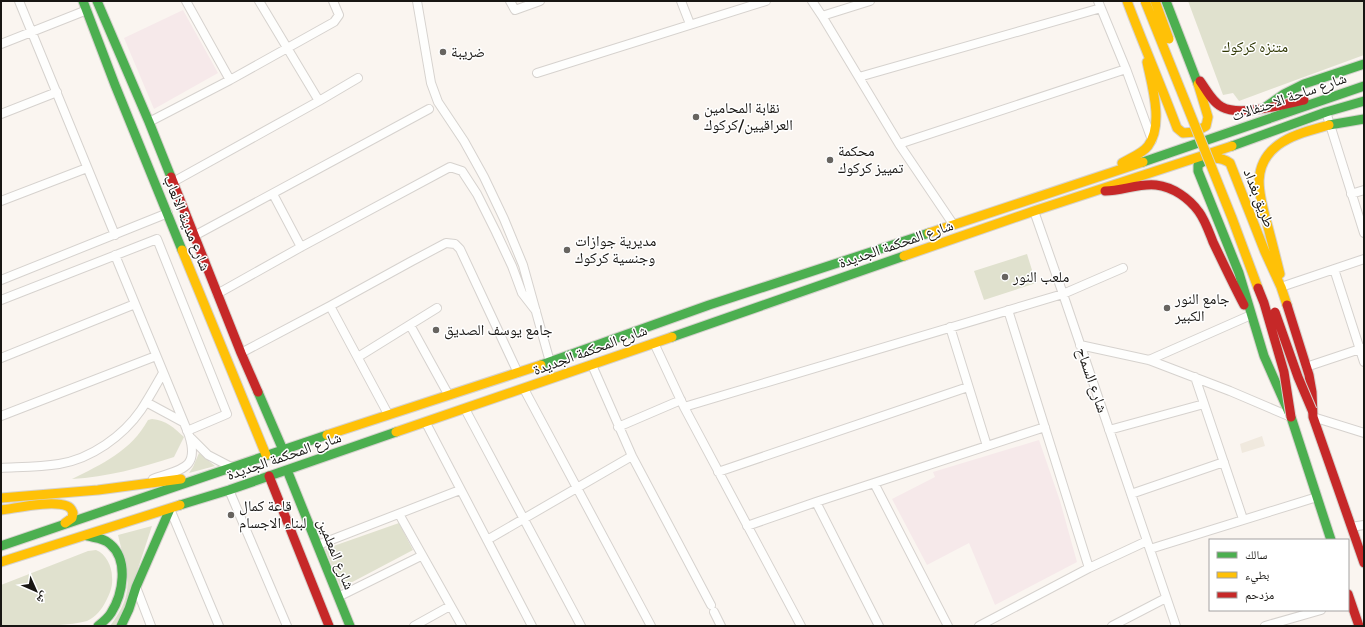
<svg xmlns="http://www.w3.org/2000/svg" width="1365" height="627" font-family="Signika,'Noto Naskh Arabic',sans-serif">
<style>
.built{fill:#f0e9de}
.education{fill:#f6e9ea}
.green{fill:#e0e1ce}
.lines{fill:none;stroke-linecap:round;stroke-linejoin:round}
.street-casing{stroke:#d6d2ce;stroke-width:10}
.fast-casing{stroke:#d6d2ce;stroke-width:11}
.slow-casing{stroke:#d6d2ce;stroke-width:11}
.jam-casing{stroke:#d6d2ce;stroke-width:11}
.street{stroke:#fefefd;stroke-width:8}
.fast{stroke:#4caf50;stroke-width:9}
.slow{stroke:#ffc107;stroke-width:9}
.jam{stroke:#c62828;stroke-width:9}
.slow-bridge-casing{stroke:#d6d2ce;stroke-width:11;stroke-linecap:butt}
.jam-bridge-casing{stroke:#d6d2ce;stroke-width:11;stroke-linecap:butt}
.slow-bridge{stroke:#ffc107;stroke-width:9}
.jam-bridge{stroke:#c62828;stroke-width:9}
.poi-dot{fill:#676460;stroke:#fff;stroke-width:1.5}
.labels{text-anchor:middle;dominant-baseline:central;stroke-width:3;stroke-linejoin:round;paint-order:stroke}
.park-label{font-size:15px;fill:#2e3602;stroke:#fff}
.poi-label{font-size:15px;fill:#181613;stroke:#fff;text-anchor:start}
.street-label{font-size:15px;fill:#181613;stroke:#fff}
</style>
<rect width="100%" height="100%" fill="#faf5f0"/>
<path class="built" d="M 1262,436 L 1265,446 L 1242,453 L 1240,444 Z"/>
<path class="education" d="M 183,10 L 218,73 L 154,109 L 124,38 Z
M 1039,440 L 1060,501 L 1077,562 L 995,605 L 969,543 L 927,565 L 892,499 L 935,477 L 933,472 Z"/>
<path class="green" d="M 1188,1 L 1364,1 L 1364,55 L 1239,101 L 1233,93 L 1223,95 Z
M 1027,254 L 1036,283 L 984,300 L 974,271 Z
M 152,419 C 166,420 174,428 184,437 L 174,457 C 140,468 107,477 72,479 C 102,464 131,451 148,420 Z
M 199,453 L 215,466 L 189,473 L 193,467 Z
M 399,523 L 413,550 L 341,588 L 325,549 Z
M 152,526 L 126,605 L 117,626 L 110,626 C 137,591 127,574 118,535 Z
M 96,550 C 106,554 112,566 112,577 C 113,586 110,593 106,601 C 102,609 96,617 87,621 C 65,627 26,626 1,626 L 1,585 L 88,551 Z"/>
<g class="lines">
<g class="street-casing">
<path id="street" d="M 19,1 L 115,235
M 186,1 L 230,80
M 259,1 L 319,101
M 417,1 L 431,83 L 438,102 L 464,141 L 484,177 L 504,219 L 523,265 L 550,362
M 510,1 L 515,10 L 540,1
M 681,1 L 690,24
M 812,1 L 822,16 L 899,144 L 953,224
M 1098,1 L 1126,69 L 1152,140
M 822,16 L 870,1
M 1,44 L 87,10
M 537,73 L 766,1
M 859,77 L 1101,8
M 1326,112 L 1364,233
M 1,114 L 57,92
M 149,122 L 230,80 L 334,22 L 339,15 L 333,1
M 899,144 L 1126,69
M 173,182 L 319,101 L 358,78
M 273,194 L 301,247
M 1351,194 L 1364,190
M 1,201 L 87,168
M 1034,211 L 1063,294 L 1176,626
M 194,236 L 429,109
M 115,255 L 189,435 C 200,470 180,469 153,479
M 1334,269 L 1364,362
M 1,280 L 168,213
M 1281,287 L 1364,259
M 217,294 L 301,247 L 450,167 L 462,171 L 477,194 L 496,232 L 512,266 L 522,293 L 536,311
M 1,300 L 157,239 L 227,414 L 187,431
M 330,306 L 388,414
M 1008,310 L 1089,568
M 410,325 L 448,394
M 950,327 L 987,446
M 654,343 L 684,407 L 801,626
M 1080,345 L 1149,360 L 1230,391 L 1291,417
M 241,353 L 330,306 L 412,261 L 446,243 L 455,244 L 460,249 L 518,373
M 358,357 L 437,308
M 1,358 L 135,304
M 1149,360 L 1251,315
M 592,365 L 632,456 L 711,605
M 1306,367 L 1363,348
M 1195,377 L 1243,519
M 524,389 L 651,626
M 146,402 L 183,422
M 684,407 L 1063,294 L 1123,268
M 465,409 L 581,626
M 1,416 L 156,356
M 1313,417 L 1364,433
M 426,423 L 532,626
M 618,427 L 681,400
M 1109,430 L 1204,404
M 191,438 L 208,455 L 231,467
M 1,468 C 20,467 40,467 59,464 C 91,459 123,436 141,410 C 149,398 156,385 163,373
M 718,472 L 968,387
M 874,483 L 948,626
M 229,490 L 287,626
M 1131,494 L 1224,462
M 816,502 L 879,626
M 170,509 L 219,626
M 399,514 L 462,626
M 747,526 L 816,502 L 1045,427
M 1351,527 L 1364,525
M 487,540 L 632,456
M 318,545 L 460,490
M 1150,549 L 1317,497
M 136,587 L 151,626
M 338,597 L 421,556
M 714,612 L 721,626
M 414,626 L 450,606
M 979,626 L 1089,568 L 1147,541
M 1112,626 L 1166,598
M 1265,626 L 1321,610"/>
</g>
<g class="fast-casing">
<path id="fast" d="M 83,1 L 115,85 L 182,250
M 97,1 L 149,122 L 171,177
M 1166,1 L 1198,84
M 1264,108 L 1284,94 L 1304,84 L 1364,64
M 1329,125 L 1364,119
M 1232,146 L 1326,112 L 1364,101
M 1207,159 L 1198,165 L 1198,171 L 1239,273 L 1264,356 L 1291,417 L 1331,540
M 1143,162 L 1364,86
M 672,337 L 904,256
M 541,365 L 709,305 L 929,233
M 258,392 L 283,450
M 287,470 L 350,626
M 180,505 L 229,490 L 396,432
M 87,536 C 95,538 104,538 110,544 C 129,560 123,594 111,613 C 108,618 103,622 98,626
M 1,546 L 327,435
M 121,626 L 129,609 L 136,587 L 170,509"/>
</g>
<g class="slow-casing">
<path id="slow" d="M 1127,1 C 1143,44 1161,85 1177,128 L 1183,133 L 1195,132 L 1206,126 L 1208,117 L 1198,84
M 1207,159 C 1216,157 1223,158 1230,163 L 1265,252 L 1281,287 L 1287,305
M 1122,163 C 1130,158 1142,154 1148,146 C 1164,125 1152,86 1147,62
M 929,233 L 1143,162
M 182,250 L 266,455
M 904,256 L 1034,211 L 1232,146
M 1280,274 C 1276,258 1272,242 1268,227 C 1260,197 1249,167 1278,145 C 1293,134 1312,130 1329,125
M 396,432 L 672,337
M 327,435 L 541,365
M 1,498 L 98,490 L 181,479
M 1,510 C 17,508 52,500 67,506 C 70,507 72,510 73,513 L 72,518 L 65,523
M 1,562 L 180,505"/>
</g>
<g class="jam-casing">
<path id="jam" d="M 1200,81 C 1206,89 1212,102 1222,107 C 1240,117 1285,104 1304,100
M 171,177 L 241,353 L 258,392
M 1105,191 C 1122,191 1139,183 1156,185 C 1173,187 1189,198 1199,212 C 1205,220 1209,232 1213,242 C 1223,263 1233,284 1244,305
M 1287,305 L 1309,375 L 1312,392 L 1313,417 L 1364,563
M 269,476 L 329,626
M 1348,594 L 1359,626"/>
</g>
<use href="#street" class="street"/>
<use href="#fast" class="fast"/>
<use href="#slow" class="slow"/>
<use href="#jam" class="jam"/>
<g class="slow-bridge-casing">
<path id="slow-bridge" d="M 1145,1 L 1232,218 L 1258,288
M 1155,1 L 1169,39"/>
</g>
<g class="jam-bridge-casing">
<path id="jam-bridge" d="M 1258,288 L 1264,303 L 1284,372 L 1291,417
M 1275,312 L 1298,377 L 1312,410"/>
</g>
<use href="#slow-bridge" class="slow-bridge"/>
<use href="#jam-bridge" class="jam-bridge"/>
</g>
<g class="poi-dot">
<circle cx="443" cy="52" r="4"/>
<circle cx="696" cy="117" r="4"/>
<circle cx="830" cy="160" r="4"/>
<circle cx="567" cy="250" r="4"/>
<circle cx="1005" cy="277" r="4"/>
<circle cx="1167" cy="308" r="4"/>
<circle cx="436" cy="330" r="4"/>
<circle cx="231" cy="515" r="4"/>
</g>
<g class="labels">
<g class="park-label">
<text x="1255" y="47">متنزه كركوك</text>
</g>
<g class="poi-label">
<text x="451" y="52">ضريبة</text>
<text x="704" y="108">نقابة المحامين<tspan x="704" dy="17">العراقيين/كركوك</tspan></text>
<text x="838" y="151">محكمة<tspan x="838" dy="17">تمييز كركوك</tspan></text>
<text x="575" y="241">مديرية جوازات<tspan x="575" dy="17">وجنسية كركوك</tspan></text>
<text x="1013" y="277">ملعب النور</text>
<text x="1175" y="299">جامع النور<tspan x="1175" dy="17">الكبير</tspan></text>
<text x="444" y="330">جامع يوسف الصديق</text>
<text x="239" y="506">قاعة كمال<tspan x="239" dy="17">لبناء الاجسام</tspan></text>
</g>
<g class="street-label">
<text transform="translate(1289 97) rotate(-19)">شارع ساحة الاحتفالات</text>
<text transform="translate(1259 198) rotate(69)">طريق بغداد</text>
<text transform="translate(187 223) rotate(68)">شارع مدينة الالعاب</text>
<text transform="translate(896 244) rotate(-19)">شارع المحكمة الجديدة</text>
<text transform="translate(590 350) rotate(-20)">شارع المحكمة الجديدة</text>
<text transform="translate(1092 380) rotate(71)">شارع السماح</text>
<text transform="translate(284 456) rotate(-19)">شارع المحكمة الجديدة</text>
<text transform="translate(336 554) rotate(68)">شارع المعلمين</text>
</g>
</g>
<rect width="1365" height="627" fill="none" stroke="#181613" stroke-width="4"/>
<rect x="1209" y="539" width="140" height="72" fill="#ffffff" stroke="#a3a2a1"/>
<rect x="1217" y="552" width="20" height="6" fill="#4caf50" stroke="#a3a2a1"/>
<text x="1245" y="559" font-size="12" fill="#181613">سالك</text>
<rect x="1217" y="572" width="20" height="6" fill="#ffc107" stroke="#a3a2a1"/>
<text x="1245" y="579" font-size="12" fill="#181613">بطيء</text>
<rect x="1217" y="592" width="20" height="6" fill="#c62828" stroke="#a3a2a1"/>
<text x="1245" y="599" font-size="12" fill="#181613">مزدحم</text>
<g transform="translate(36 591) rotate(135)" stroke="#ffffff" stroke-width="3" paint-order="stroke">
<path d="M0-3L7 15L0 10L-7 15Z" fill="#181613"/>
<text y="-6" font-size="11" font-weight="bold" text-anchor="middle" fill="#181613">ش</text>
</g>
</svg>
